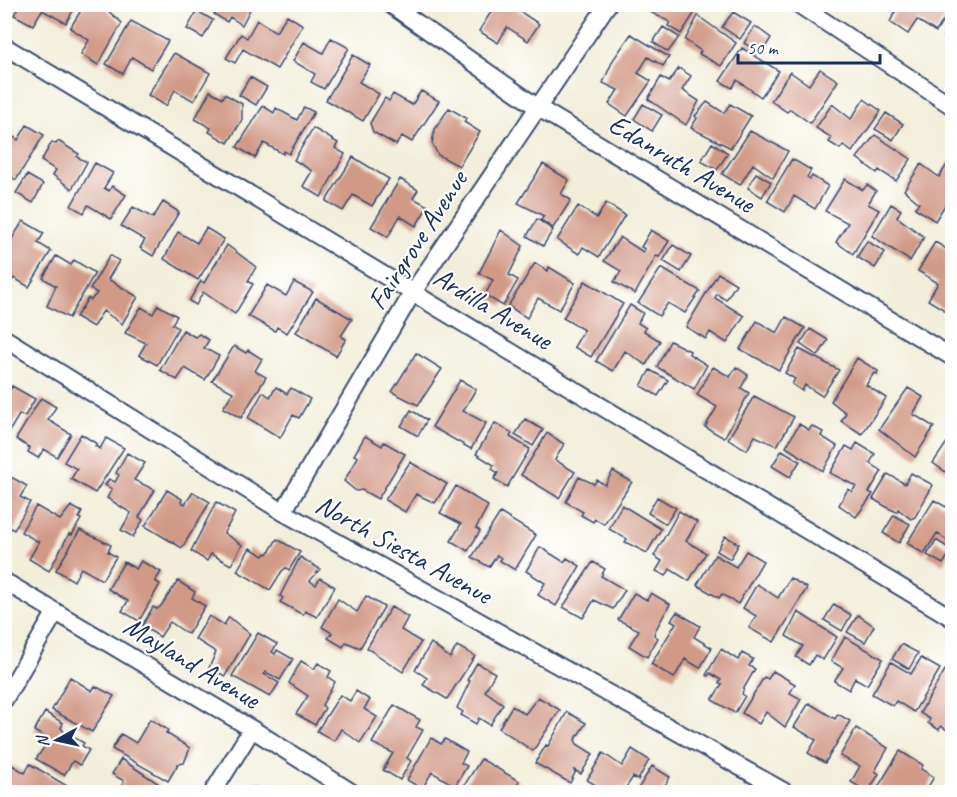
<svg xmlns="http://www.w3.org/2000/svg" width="957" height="797" font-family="Caveat,sans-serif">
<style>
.building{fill:#d19a87}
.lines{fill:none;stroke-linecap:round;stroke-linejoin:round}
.street-casing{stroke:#3b4c71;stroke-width:20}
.street{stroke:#fff;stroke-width:16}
.labels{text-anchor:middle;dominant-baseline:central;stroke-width:4.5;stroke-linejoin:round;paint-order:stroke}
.street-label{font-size:28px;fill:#1b2f5e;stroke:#fff}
</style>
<rect width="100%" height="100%" fill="#fff"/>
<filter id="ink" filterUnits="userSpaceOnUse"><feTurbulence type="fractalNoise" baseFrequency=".0167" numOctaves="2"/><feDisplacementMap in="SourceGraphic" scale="12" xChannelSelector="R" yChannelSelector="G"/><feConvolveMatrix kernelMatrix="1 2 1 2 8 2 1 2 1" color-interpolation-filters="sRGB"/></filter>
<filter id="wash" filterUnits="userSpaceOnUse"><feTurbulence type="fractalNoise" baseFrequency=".008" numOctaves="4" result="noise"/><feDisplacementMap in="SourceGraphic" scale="24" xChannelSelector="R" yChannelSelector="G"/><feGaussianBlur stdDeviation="1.35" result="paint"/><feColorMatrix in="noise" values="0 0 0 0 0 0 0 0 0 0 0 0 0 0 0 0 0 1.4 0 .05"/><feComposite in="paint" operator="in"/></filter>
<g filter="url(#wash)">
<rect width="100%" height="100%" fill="#f2eeda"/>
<g id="blocks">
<path class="building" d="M 20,4 L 77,4 L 66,23 L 42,10 L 33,25 L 14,15 Z
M 85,4 L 100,4 L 122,23 L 98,65 L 81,54 L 89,40 L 70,28 Z
M 214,4 L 253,4 L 242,25 L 230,17 L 227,22 L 214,14 Z
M 496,4 L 518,4 L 516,9 L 539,24 L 528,41 L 507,27 L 498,43 L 479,31 Z
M 652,4 L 690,4 L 697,9 L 681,34 L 668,26 L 670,22 L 648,11 Z
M 899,4 L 952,4 L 952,7 L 936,32 L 917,20 L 908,34 L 890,22 Z
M 197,11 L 213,20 L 203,38 L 187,29 Z
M 733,12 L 751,23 L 740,39 L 722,27 Z
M 287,15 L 303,25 L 277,69 L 243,49 L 235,63 L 226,58 L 241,34 L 247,38 L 257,20 L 276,32 Z
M 698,16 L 736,43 L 721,66 L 699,54 L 701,51 L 685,40 Z
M 131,21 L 168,41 L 151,69 L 132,57 L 123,74 L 106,64 Z
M 952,24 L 952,43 L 944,37 Z
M 755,26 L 771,38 L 761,54 L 744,43 Z
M 663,27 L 679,37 L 668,52 L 653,42 Z
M 631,34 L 669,57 L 663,66 L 648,57 L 638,73 L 651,81 L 627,116 L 609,104 L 618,90 L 603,83 L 613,60 Z
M 331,38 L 349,48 L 324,89 L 311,82 L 315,74 L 293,61 L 304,42 L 323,53 Z
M 742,48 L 779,71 L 761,97 L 737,80 L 732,88 L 720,81 Z
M 174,53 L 210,73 L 194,101 L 175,90 L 166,106 L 148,95 Z
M 353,55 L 370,65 L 359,82 L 379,94 L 363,121 L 326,100 Z
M 679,68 L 691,76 L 682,90 L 699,101 L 686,125 L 648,99 L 661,77 L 669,82 Z
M 820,69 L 838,81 L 810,123 L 790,109 L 787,112 L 771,101 L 790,72 L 809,85 Z
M 250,77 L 267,87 L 256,105 L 239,95 Z
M 210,91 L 223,98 L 225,94 L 242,104 L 242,120 L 228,143 L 209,132 L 211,128 L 195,119 Z
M 421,91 L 439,101 L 412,142 L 402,136 L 396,145 L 373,132 L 370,123 L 385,98 L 389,101 L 393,94 L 412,105 Z
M 864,99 L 881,111 L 852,152 L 843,145 L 840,149 L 829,142 L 832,138 L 816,128 L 832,104 L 851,119 Z
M 707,102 L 724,113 L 730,104 L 751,116 L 731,148 L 691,128 L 697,118 L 695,116 Z
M 643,104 L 662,115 L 652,131 L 634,119 Z
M 263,106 L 274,113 L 276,108 L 297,120 L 304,107 L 314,112 L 289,154 L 284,151 L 283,154 L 264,143 L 255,158 L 237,147 Z
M 449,108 L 466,118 L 464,122 L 480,132 L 459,166 L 438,155 L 432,143 L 435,129 Z
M 886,113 L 903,124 L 893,140 L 875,129 Z
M 27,125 L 44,135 L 16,180 L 4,172 L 4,131 L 18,140 Z
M 313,128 L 338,143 L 335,148 L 345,154 L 321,197 L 303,186 L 312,171 L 294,160 Z
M 750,131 L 788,151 L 773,178 L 753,164 L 740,185 L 722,174 Z
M 875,135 L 911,159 L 896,181 L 879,170 L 877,173 L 857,158 Z
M 58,141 L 79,154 L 77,157 L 87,162 L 72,189 L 53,175 L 56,170 L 41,161 L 52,142 L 56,144 Z
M 712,143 L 728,153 L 717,170 L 701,161 Z
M 353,157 L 389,179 L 372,206 L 353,195 L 343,211 L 326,201 Z
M 952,157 L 952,194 L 935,221 L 915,208 L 919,203 L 904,190 L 921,164 L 939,177 Z
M 792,159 L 811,170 L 807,177 L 810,179 L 812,176 L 828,186 L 815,209 L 794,196 L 785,212 L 767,201 Z
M 95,163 L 113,173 L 104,188 L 109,191 L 112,186 L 126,195 L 111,219 L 88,205 L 84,213 L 71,206 Z
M 543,164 L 569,180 L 561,194 L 571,200 L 553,228 L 541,220 L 544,216 L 518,203 Z
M 756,173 L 771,182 L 762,197 L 748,188 Z
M 27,175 L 43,184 L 33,203 L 16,193 Z
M 400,179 L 418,190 L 413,198 L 428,206 L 416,226 L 400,216 L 388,237 L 371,227 Z
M 845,179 L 863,190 L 867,185 L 876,191 L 868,204 L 879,210 L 853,254 L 836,242 L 848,223 L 825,211 Z
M 163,202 L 179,212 L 153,256 L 140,248 L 145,240 L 121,226 L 133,207 L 153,218 Z
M 606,203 L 625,215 L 599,257 L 583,247 L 579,254 L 557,240 L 578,206 L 597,218 Z
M 891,204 L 901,210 L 897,217 L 924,237 L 910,261 L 872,236 Z
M 4,218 L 11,223 L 4,234 Z
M 537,219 L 553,230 L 543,246 L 527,236 Z
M 23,221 L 44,233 L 38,243 L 51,251 L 29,287 L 14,278 L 11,283 L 4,279 L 4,245 L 7,247 Z
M 206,228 L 224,239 L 198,280 L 164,259 L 178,232 L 197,243 Z
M 501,230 L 523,246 L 509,275 L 518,280 L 503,306 L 485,295 L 493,280 L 479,273 Z
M 651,230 L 669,241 L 659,257 L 656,256 L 654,260 L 635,294 L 614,282 L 621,271 L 604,261 L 620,237 L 643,252 L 645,249 L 641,247 Z
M 867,241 L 885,252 L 875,268 L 857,257 Z
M 935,242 L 952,252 L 948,262 L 950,264 L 952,260 L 952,300 L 946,311 L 928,300 L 938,283 L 918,271 Z
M 227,245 L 256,267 L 248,281 L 253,284 L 235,314 L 203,292 L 196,305 L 189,301 L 201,281 L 204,283 Z
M 673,245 L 691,256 L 681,272 L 663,261 Z
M 110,255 L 119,261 L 108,279 L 138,297 L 122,324 L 103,311 L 93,327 L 76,317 L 88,298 L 91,300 L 97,293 L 90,289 Z
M 56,256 L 71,265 L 74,260 L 95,273 L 69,318 L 47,306 L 56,286 L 43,278 Z
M 535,263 L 548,271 L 549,267 L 575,283 L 559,310 L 538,298 L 527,318 L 508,306 Z
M 661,268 L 700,291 L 685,313 L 668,303 L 659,316 L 638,303 Z
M 718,273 L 736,284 L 726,300 L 717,294 L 715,298 L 744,316 L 727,343 L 710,332 L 706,339 L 686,327 Z
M 585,281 L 623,304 L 591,357 L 574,347 L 584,330 L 563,318 Z
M 294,282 L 313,292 L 287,333 L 277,327 L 275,331 L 248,316 L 267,285 L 286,296 Z
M 316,298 L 352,319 L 341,336 L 346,339 L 336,356 L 296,332 Z
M 158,305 L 177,316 L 172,324 L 178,328 L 157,365 L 139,355 L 146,343 L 125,333 L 141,307 L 153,314 Z
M 630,305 L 643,313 L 638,323 L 646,328 L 644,331 L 660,341 L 646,365 L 625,351 L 613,371 L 596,361 Z
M 786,317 L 805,328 L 779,370 L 740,349 L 757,321 L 777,333 Z
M 810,329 L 828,340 L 818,356 L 800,344 Z
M 183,330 L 195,337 L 199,334 L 209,340 L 204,348 L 219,356 L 205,380 L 185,368 L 177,380 L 160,370 Z
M 670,341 L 690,351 L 689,354 L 707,365 L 694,389 L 657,367 Z
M 234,346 L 246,353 L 248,350 L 262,359 L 255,371 L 266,377 L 241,418 L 223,408 L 233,392 L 212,381 Z
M 799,349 L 839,370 L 822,396 L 805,385 L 802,391 L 792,384 L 795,379 L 785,373 Z
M 416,353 L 442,369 L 418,405 L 392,392 Z
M 857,358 L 878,371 L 877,374 L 874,373 L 866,385 L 886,398 L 862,434 L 841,421 L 846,413 L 831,401 Z
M 713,367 L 730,377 L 736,367 L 748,375 L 741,388 L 749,393 L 724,438 L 705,427 L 717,407 L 697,395 Z
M 650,370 L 668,380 L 658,396 L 641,386 Z
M 460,380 L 476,389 L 463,411 L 486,423 L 471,449 L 432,427 Z
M 12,386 L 35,399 L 25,416 L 19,415 L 4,440 L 4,399 Z
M 276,387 L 287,394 L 291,388 L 310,399 L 299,418 L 293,415 L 280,438 L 248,418 L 263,392 L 270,397 Z
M 908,388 L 923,397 L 913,414 L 934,427 L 915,457 L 879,429 Z
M 754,396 L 794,417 L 777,446 L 755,436 L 747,450 L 728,439 Z
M 41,398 L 56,407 L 48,420 L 71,434 L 57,457 L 44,449 L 38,458 L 28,452 L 30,448 L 16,439 Z
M 411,410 L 427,420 L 418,436 L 401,426 Z
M 525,419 L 543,430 L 533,446 L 515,435 Z
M 495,423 L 512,433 L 510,437 L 530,449 L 507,487 L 494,479 L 498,473 L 492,469 L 494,465 L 476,454 Z
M 799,424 L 809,430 L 812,426 L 823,432 L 821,436 L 837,446 L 823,471 L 786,447 Z
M 547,433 L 564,444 L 555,460 L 575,472 L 559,498 L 521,475 Z
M 81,434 L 97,444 L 95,446 L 100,449 L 106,438 L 124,448 L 95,493 L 71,479 L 77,469 L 64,462 Z
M 952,435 L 952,473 L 951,476 L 933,463 Z
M 365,436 L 382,446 L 384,442 L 405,454 L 378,499 L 362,490 L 356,491 L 344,481 L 358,457 L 354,455 Z
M 857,443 L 875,454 L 870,463 L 882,471 L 869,492 L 873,494 L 856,517 L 839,505 L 848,489 L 852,492 L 856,486 L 830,473 L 846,446 L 853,450 Z
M 782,450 L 800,461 L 790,477 L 772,466 Z
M 127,453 L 145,463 L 134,480 L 155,490 L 139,517 L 143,520 L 133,537 L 121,530 L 131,513 L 107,498 L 112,489 L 105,485 L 109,479 L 115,482 L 119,475 L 116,473 Z
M 410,462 L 447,484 L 435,503 L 416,494 L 405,512 L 385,500 Z
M 613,471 L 632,482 L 604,524 L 595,519 L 593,522 L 581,515 L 583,512 L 566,502 L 579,477 L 594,484 L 597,480 L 605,485 Z
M 4,473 L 27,486 L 20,497 L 30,502 L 14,530 L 4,524 Z
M 911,473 L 933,485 L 915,517 L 911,519 L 898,509 L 897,512 L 890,509 L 873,499 L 888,474 L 905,484 Z
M 456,486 L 488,506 L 476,528 L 480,531 L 468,551 L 451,541 L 461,524 L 440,513 Z
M 167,490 L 182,499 L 181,502 L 185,504 L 193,492 L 210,502 L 182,548 L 145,526 Z
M 657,497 L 676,508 L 666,524 L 648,513 Z
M 951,499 L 952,544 L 937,533 L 924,554 L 907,543 L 934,500 L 946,507 Z
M 216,502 L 235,513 L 224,533 L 242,545 L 231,565 L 211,554 L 207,561 L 191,551 Z
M 622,505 L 661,529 L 647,553 L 625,542 L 627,539 L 609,529 Z
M 36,506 L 60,520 L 71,506 L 82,512 L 79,518 L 81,519 L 72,535 L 69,534 L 49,571 L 29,559 L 39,542 L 21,532 Z
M 679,511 L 697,522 L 686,541 L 706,553 L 689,581 L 670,569 L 666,576 L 656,571 L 662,561 L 654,556 Z
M 500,513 L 536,535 L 515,570 L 499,560 L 501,558 L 497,555 L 489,567 L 472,557 Z
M 894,515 L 910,524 L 899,543 L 883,533 Z
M 80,530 L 111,545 L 108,552 L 116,557 L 102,580 L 81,568 L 74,581 L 56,570 Z
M 725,536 L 739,544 L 730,559 L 717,551 Z
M 277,539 L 300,552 L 289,570 L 286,568 L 282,571 L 270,590 L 237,571 L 250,548 L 264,556 L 266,553 L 268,554 Z
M 936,540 L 952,550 L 943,564 L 927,555 Z
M 540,547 L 564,562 L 567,558 L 580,566 L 556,606 L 538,595 L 545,583 L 526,571 Z
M 746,551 L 763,561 L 738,604 L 722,594 L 719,598 L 697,585 L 715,555 L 736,567 Z
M 300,557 L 320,569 L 310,581 L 316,585 L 320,578 L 335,587 L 317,617 L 305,611 L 303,615 L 280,602 L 283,598 L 280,596 Z
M 141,561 L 161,572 L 155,581 L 160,584 L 139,621 L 122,611 L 128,601 L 108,589 L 124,562 L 136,569 Z
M 593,562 L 605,569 L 601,576 L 625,590 L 613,609 L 594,600 L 583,618 L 563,607 Z
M 790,578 L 807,588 L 774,642 L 749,628 L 756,616 L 743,608 L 757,584 L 778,598 Z
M 178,581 L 195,592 L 192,598 L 205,606 L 188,634 L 170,622 L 160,637 L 142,626 L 153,607 L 157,609 L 161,606 Z
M 634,593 L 647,600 L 651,593 L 670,604 L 655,631 L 654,635 L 658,638 L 647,657 L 629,646 L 639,630 L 618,620 Z
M 366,596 L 384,607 L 360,648 L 346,642 L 343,647 L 328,638 L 332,633 L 322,627 L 338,599 L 357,612 Z
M 834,604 L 851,615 L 842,631 L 824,620 Z
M 391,607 L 408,617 L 401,630 L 421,642 L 403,672 L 367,648 Z
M 677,612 L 700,626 L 694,637 L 712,648 L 700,668 L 685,659 L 674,678 L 651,664 L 676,623 L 671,620 Z
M 798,612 L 837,637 L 823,660 L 815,655 L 809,665 L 796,657 L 803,646 L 786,636 Z
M 858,615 L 874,626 L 865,642 L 847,632 Z
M 209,616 L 224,625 L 229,617 L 250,634 L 225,676 L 209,668 L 216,652 L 195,639 Z
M 258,633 L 277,644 L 272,652 L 275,654 L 277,650 L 293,659 L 280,680 L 266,672 L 264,674 L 279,683 L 270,697 L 232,676 Z
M 845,637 L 883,659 L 867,685 L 855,678 L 849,690 L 834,681 L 843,668 L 831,661 Z
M 431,643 L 450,658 L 457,646 L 475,656 L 447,699 L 423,685 L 427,678 L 415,670 Z
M 901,644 L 918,653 L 909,669 L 892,659 Z
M 721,649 L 738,660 L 742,653 L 753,659 L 749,666 L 755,669 L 744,688 L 742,694 L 745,696 L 735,713 L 712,700 L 722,684 L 719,683 L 721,680 L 710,673 L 708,676 L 706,675 Z
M 921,658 L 940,669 L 914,712 L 896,701 L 893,706 L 872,694 L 891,662 L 911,674 Z
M 301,661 L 314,669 L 318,663 L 331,671 L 328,677 L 335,682 L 322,705 L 325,708 L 315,725 L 296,714 L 308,696 L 289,683 Z
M 477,663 L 495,673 L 485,691 L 503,704 L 490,725 L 479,718 L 476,724 L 461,715 L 463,712 L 457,708 L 470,681 L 467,680 Z
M 945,670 L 952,674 L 952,733 L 941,726 L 939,730 L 928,723 L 930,719 L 920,713 Z
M 773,671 L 795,684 L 790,693 L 801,699 L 785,727 L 766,712 L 759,724 L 742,713 L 764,677 L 768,679 Z
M 70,677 L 92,691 L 95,686 L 114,696 L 92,732 L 52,710 Z
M 356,691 L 370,700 L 364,709 L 377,717 L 360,743 L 341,729 L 334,741 L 317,731 L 340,695 L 350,701 Z
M 538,697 L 560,710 L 533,751 L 499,728 L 512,706 L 525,714 Z
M 809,703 L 835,719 L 838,714 L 850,721 L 825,763 L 808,753 L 816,740 L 794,727 Z
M 394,705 L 420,720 L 416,727 L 423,730 L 407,758 L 411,761 L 400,780 L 383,770 L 393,753 L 372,743 Z
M 45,712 L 63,723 L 61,728 L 63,731 L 84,743 L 82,746 L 89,750 L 80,765 L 73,761 L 64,775 L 36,759 L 49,740 L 34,731 Z
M 567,712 L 586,723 L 575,740 L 577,744 L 593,754 L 581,774 L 574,770 L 575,773 L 570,783 L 535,763 L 546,745 L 548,746 Z
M 150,719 L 168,730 L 166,733 L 190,748 L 184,763 L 178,764 L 168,781 L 112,749 L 121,734 L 136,743 Z
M 856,728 L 888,748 L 875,771 L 879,774 L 868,792 L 851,782 L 860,766 L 840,756 Z
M 431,738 L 441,744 L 445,739 L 467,752 L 461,763 L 467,766 L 455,786 L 432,772 L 422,789 L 407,780 Z
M 632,749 L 649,760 L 638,780 L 633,777 L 623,792 L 608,792 L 587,780 L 603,753 L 622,766 Z
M 900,751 L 923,765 L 921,769 L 934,777 L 925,792 L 915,792 L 908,788 L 906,792 L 875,792 Z
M 121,759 L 159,784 L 154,792 L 118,792 L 124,781 L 112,774 Z
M 481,759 L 519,781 L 513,792 L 460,792 Z
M 30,764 L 67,786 L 64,792 L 4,792 L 4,778 L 12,765 L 25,773 Z
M 652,766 L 670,777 L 662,791 L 664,792 L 636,792 Z
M 254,787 L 264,792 L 248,792 Z"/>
</g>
</g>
<g filter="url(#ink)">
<use href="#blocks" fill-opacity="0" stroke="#3b4c71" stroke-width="1.5"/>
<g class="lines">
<g class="street-casing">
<path id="street" d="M 390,4 L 537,107 L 952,357
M 798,4 L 952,106
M 4,46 L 952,618
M 4,338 L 283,512 L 785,792
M 283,512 L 413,292 L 608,4
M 4,581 L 252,729 L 351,792
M 4,700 L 55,613
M 213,792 L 252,729"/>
</g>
<use href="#street" class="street"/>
</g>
</g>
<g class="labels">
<g class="street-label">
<text transform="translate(682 163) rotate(31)">Edanruth Avenue</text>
<text transform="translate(417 240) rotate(-57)">Fairgrove Avenue</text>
<text transform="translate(493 308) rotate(31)">Ardilla Avenue</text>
<text transform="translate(404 549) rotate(29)">North Siesta Avenue</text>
<text transform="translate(192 662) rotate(31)">Mayland Avenue</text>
</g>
</g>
<rect width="957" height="797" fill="none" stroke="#fff" stroke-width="24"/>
<g transform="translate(57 740) rotate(262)" stroke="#ffffff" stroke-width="4.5" paint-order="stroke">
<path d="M0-4.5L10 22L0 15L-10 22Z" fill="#1b2f5e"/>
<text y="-9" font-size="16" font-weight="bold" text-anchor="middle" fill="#1b2f5e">N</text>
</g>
<path d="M738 54v9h142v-9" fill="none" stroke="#1b2f5e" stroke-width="3"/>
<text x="747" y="54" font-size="18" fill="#1b2f5e" stroke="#ffffff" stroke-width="4.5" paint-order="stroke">50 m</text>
</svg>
